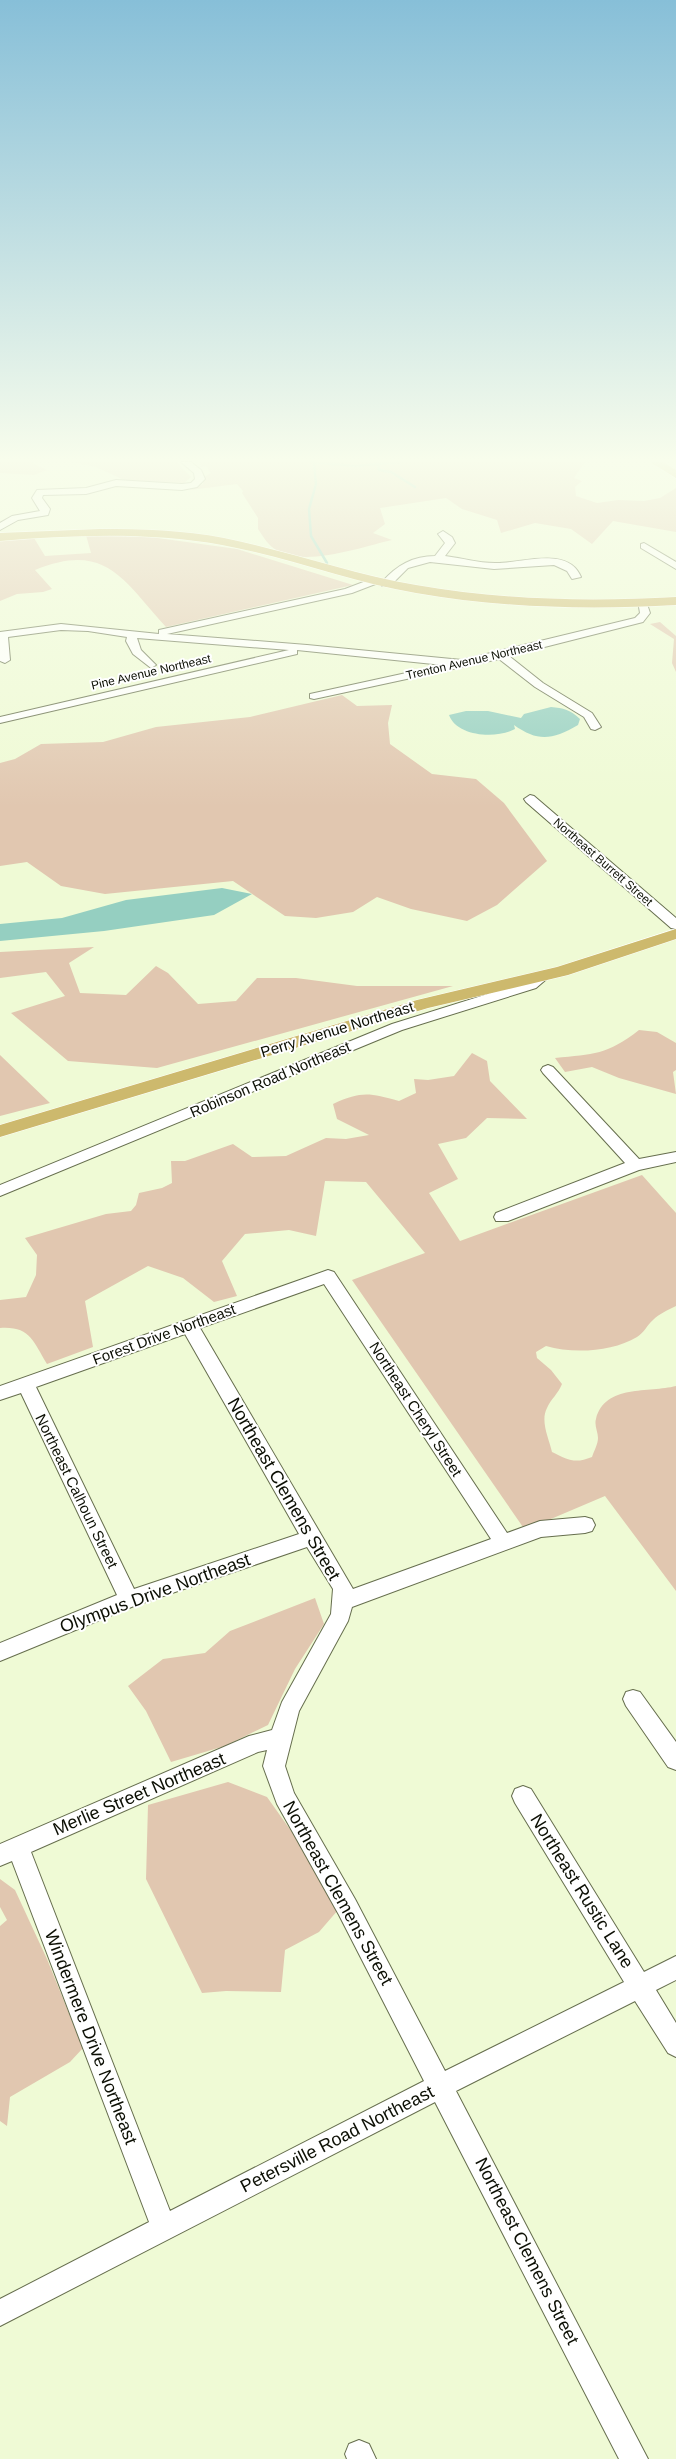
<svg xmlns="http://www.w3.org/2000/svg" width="676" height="2459" font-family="Helvetica,sans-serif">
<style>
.green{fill:#e1c7b0}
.water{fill:#95cfc1}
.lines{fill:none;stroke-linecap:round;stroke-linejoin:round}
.stream{stroke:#95cfc1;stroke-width:2.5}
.minor-casing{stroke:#666e4e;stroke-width:2}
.major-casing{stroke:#fff;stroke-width:1}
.minor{fill:#fff;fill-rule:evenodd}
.major{fill:#cdb96d;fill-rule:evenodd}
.labels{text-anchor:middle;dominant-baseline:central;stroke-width:4;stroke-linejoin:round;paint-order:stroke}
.far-street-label{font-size:12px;fill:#0c0f04;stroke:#fff}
.street-label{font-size:15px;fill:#0c0f04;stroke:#fff}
.near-street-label{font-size:18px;fill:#0c0f04;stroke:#fff}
</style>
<rect width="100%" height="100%" fill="#effad5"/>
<path class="green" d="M 0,462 L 30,462 L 47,470 L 34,475 L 0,473 Z
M 73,462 L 176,462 L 191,477 L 184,483 L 124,480 L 96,467 Z
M 200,462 L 585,462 L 574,478 L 582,481 L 575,487 L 576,496 L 597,503 L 618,500 L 644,501 L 660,498 L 676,488 L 676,532 L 613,521 L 592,544 L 571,529 L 535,523 L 501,533 L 497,520 L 462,509 L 446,498 L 380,508 L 385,524 L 373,533 L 392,540 C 361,547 298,570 272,547 C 267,543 262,535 258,529 L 258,518 L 242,493 L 243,491 L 237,484 L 190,490 L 203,484 L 204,477 L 211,473 L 206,466 L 201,467 Z
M 86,535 L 136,535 L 237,549 L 353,585 L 166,627 C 123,580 106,541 35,570 L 52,589 L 43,592 L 17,594 L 0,601 L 0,541 L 34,538 L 45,556 L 91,553 Z
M 660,622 L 676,636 L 676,672 L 672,663 L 674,639 L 650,624 Z
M 342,695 L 357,706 L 392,705 L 388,723 L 390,744 L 432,774 L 476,779 L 504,803 L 547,861 L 497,905 L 467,921 L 411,909 L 377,897 L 353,912 L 316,918 L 285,916 L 233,881 L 105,894 L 61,886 L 27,862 L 0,866 L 0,763 L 15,759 L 41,744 L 103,742 L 156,727 L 250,717 Z
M 94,947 L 69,963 L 80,993 L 126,995 L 156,966 L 168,973 L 198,1004 L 236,1001 L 257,978 L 296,978 L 357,986 L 453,986 L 157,1068 L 68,1061 L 11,1013 L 65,996 L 46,972 L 0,978 L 0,952 Z
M 639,1030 L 657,1032 L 676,1043 L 676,1070 L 673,1072 L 676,1094 L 619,1078 L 592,1067 L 565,1072 L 555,1058 C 594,1054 607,1055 639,1030 Z
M 472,1053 L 487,1061 L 490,1081 L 527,1119 L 487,1118 L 466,1138 L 438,1144 L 458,1179 L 429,1193 L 460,1241 L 642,1175 L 676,1213 L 676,1306 C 668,1310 659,1314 653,1320 C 647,1325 644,1333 637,1337 C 612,1352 573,1354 546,1346 L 536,1352 L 537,1358 L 551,1370 L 562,1384 C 558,1394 551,1399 547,1408 C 540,1421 549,1439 552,1452 C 568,1460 575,1464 592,1457 C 594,1451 598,1444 598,1438 C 598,1432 594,1425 596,1419 C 605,1384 649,1393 676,1386 L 676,1591 L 605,1496 L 525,1530 L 352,1280 L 425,1253 L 366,1182 L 325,1181 L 316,1236 L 289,1230 L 245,1234 L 222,1261 L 237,1296 L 214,1302 L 183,1278 L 148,1266 L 85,1301 L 93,1347 L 47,1364 C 33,1341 30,1326 0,1328 L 0,1300 L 26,1297 L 36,1275 L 37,1255 L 25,1238 L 106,1214 L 131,1211 L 136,1205 L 139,1193 L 162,1188 L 172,1183 L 171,1161 L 185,1161 L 233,1144 L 252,1157 L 286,1156 L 326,1138 L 346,1139 L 369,1135 L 337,1119 L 333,1104 C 362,1091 369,1093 399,1101 L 416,1093 L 414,1079 L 428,1080 L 454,1076 Z
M 0,1055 L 50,1103 L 0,1116 Z
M 315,1598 L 324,1624 L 295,1669 L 268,1725 L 225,1746 L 171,1762 L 146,1711 L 128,1686 L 163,1659 L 205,1653 L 230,1631 Z
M 228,1782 L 267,1797 L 294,1835 L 338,1910 L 319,1932 L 285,1950 L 281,1992 L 226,1991 L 202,1993 L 146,1879 L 148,1805 Z
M 0,1879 L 15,1890 L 47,1959 L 83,2048 L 70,2062 L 10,2097 L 7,2126 L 0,2121 L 0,1926 L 7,1920 L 0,1907 Z"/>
<path class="water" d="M 551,707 C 563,708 571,710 580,719 L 578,725 C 552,740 538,742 514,725 L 515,729 C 497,739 457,737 449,715 L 466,711 L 488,711 L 521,718 L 524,714 Z
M 222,888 L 252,894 L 214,915 L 104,931 L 0,941 L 0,924 L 62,918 L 126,900 Z"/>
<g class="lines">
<path class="stream" d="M 310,462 L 355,466 L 400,462
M 314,463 L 316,484 L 309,509 L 311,536 L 327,563
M 378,466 L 379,470 L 391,472 L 415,487"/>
<g class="minor-casing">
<path id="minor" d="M 181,462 L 191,462 L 201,470 L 205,479 L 197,487 L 182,490 L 116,486 L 86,494 L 43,495 L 42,498 L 50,509 L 48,515 L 18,520 L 0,530 L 0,523 L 12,516 L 40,511 L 32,498 L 37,490 L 86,488 L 116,480 L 182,484 L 191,483 L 195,479 L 194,473 Z
M 443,531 L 452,537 L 455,543 L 445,556 C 462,558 478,563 495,563 C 520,564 568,545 581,577 L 572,579 L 567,571 L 554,565 L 494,569 L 430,562 L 408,568 L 390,586 L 382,586 L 382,582 C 397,565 413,556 435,556 L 445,543 L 438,534 Z
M 644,543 L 676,562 L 676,569 L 641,548 L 641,544 Z
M 374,578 L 378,579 L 378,583 L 352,593 L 167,634 L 307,645 L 462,660 L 635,618 L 640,613 L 638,601 L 646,601 L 650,613 L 643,622 L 509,656 L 543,683 L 592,713 L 601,727 L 595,730 L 591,729 L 584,717 L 535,687 L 499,659 L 314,699 L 310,698 L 310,694 L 443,665 L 297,650 L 297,654 L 0,723 L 0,717 L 289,650 L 137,638 L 141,650 L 156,665 L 151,668 L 133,654 L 126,641 L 127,637 L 88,631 L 61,630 L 8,637 L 10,660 L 5,663 L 0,661 L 0,632 L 61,624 L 159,634 L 159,630 L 345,589 Z
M 530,795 L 534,796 L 676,918 L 676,929 L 671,928 L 526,802 L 524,799 Z
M 543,972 L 550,976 L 536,988 L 402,1030 L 0,1196 L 0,1185 L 392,1024 L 526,982 Z
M 548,1065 L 553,1067 L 639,1159 L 676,1152 L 676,1162 L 639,1170 L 508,1221 L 496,1221 L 494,1217 L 496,1213 L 625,1163 L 543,1073 L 541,1070 L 543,1067 Z
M 328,1270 L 334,1272 L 507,1533 L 540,1521 L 585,1517 L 592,1519 L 595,1525 L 592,1531 L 585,1533 L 541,1537 L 352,1607 L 348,1621 L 299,1711 L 285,1766 L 294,1793 L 355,1899 L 445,2071 L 624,1982 L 515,1803 L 512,1796 L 515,1789 L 523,1786 L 531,1789 L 644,1972 L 676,1956 L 676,1980 L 656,1990 L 676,2023 L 676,2057 L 668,2053 L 635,2001 L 456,2091 L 648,2459 L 619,2459 L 435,2102 L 0,2326 L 0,2299 L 149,2222 L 12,1861 L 0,1866 L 0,1844 L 249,1736 L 272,1730 L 282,1702 L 331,1614 L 333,1589 L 307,1547 L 134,1606 L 0,1661 L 0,1643 L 117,1595 L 21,1393 L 0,1400 L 0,1386 ZM 324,1284 L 491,1539 L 353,1589 L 200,1328 ZM 185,1334 L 299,1534 L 134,1589 L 36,1387 ZM 267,1750 L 263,1766 L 277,1804 L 339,1915 L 424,2081 L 170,2211 L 31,1852 L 258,1752 Z
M 633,1690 L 640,1692 L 676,1742 L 676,1770 L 668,1767 L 626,1706 L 623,1699 L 626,1692 Z
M 359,2440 L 369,2444 L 376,2459 L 347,2459 L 345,2454 L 349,2444 Z"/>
</g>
<g class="major-casing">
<path id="major" d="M 650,462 L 663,462 L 676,470 L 676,478 Z
M 100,529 C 142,529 183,530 224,538 C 289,551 351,574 416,585 C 502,600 589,602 676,597 L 676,605 C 589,610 502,608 416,593 C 350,582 288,557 222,545 C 149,532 74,535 0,541 L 0,533 Z
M 676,929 L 676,939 L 568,975 L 428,1008 L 0,1137 L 0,1125 L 417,1000 L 557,967 Z"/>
</g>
<use href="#minor" class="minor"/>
<use href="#major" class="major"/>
</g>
<linearGradient id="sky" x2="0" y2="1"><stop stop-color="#87bfd8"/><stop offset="0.57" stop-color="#f8fdec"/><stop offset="1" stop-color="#f8fdec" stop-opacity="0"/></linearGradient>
<rect width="676" height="807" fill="url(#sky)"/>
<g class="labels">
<g class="far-street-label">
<text transform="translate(474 660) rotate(-13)">Trenton Avenue Northeast</text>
<text transform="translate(151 672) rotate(-13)">Pine Avenue Northeast</text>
<text transform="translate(603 862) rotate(41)">Northeast Burrett Street</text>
</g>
<g class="street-label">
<text transform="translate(337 1029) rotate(-17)">Perry Avenue Northeast</text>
<text transform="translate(270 1079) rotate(-23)">Robinson Road Northeast</text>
<text transform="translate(164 1334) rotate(-20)">Forest Drive Northeast</text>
<text transform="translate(416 1409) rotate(57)">Northeast Cheryl Street</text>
<text transform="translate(77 1491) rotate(64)">Northeast Calhoun Street</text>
</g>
<g class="near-street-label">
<text transform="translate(284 1489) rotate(60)">Northeast Clemens Street</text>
<text transform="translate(155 1593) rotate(-20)">Olympus Drive Northeast</text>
<text transform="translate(139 1794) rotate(-23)">Merlie Street Northeast</text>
<text transform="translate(582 1891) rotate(58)">Northeast Rustic Lane</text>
<text transform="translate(338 1893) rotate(61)">Northeast Clemens Street</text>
<text transform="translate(91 2037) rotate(69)">Windermere Drive Northeast</text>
<text transform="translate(337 2139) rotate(-27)">Petersville Road Northeast</text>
<text transform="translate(527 2251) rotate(63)">Northeast Clemens Street</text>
</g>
</g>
</svg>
